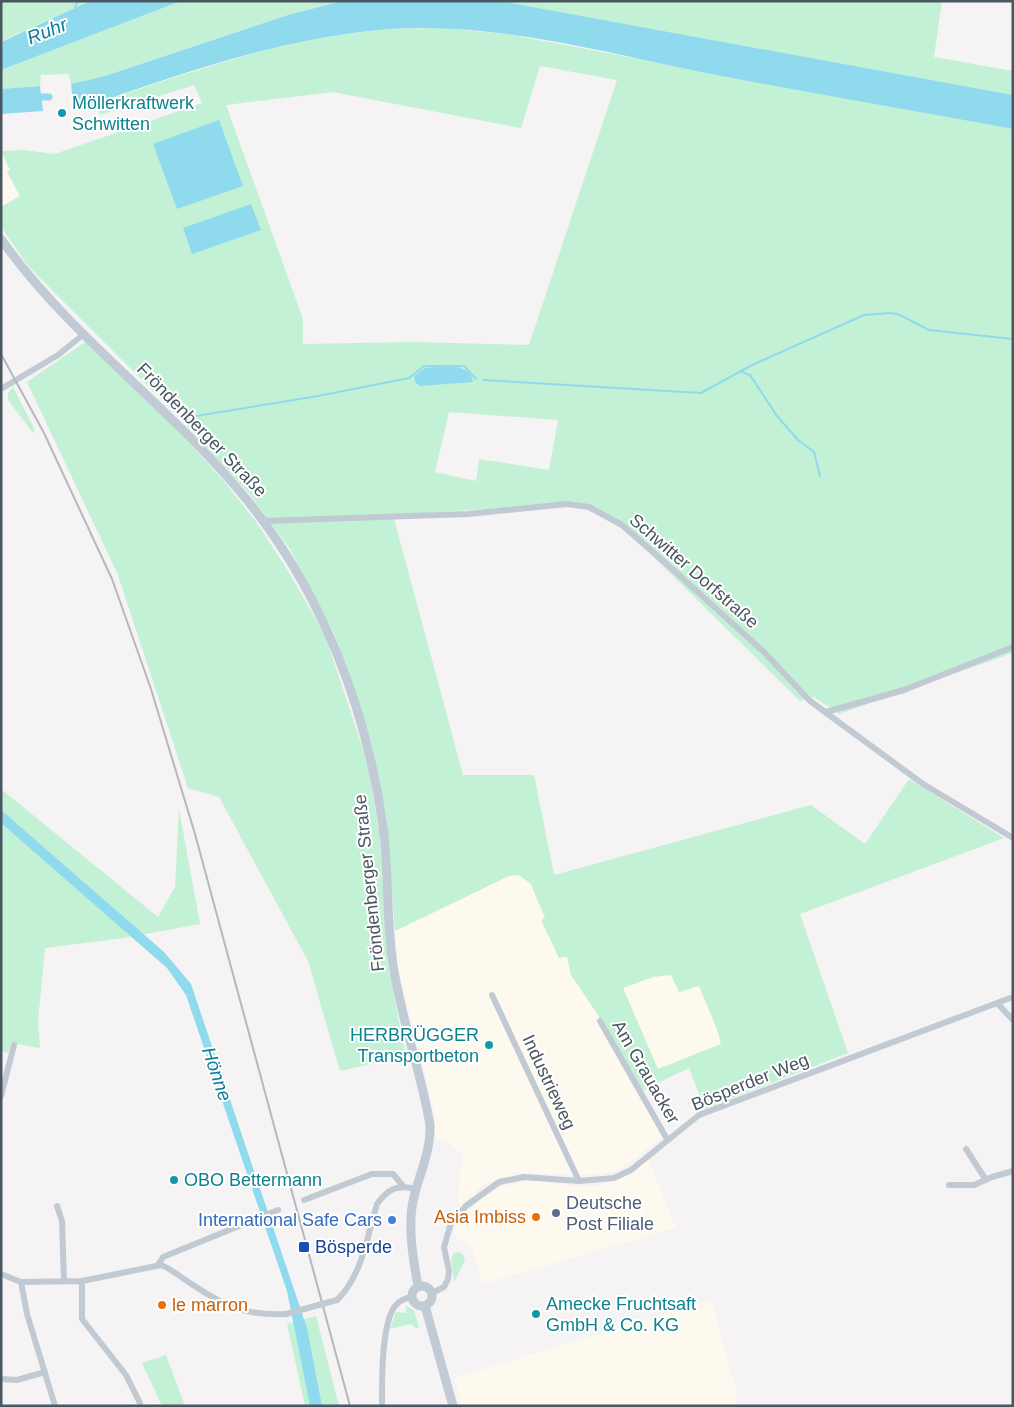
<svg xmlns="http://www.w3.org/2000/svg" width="1014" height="1407" font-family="Helvetica,sans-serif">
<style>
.commercial{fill:#fdf9ef}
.green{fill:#c3f1d5;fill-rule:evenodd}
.water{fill:#90daee}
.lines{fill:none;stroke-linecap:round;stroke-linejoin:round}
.stream{stroke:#90daee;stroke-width:2}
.canal{stroke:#90daee;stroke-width:7}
.street{stroke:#c1cad2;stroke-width:6}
.secondary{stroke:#c1cbd6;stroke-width:9}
.rail{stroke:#b5b8bd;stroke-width:2}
.street-bridge{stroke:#c1cad2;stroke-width:6}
.culture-dot{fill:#0f9aa8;stroke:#fff;stroke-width:2}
.service-dot{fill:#5c6f8a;stroke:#fff;stroke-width:2}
.food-dot{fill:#e8710a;stroke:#fff;stroke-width:2}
.shop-dot{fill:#3f7fe0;stroke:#fff;stroke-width:2}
.transit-dot{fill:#1a4fb4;stroke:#fff;stroke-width:2}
.labels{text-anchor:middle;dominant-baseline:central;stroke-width:4;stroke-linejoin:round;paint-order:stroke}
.culture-label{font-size:18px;fill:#0d838f;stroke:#fff;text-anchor:start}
.street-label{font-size:18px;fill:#4a5661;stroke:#fff}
.service-label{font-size:18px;fill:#4e5e75;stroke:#fff;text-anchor:start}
.food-label{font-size:18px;fill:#c56008;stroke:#fff;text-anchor:end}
.shop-label{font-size:18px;fill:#366cbe;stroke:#fff;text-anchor:end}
.transit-label{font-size:18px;fill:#164399;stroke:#fff;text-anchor:start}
.water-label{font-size:19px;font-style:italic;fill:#0c7c9b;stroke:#fff}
</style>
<rect width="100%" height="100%" fill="#f5f3f3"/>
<path class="commercial" d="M 1,151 L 10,170 L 7,172 L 20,196 L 1,207 Z
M 519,874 L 531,884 L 545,919 L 541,920 L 567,957 L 571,975 L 608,1030 L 667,1132 L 635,1159 L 613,1172 L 584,1175 L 514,1173 L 483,1185 L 460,1206 L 458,1201 L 462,1155 L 452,1145 L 436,1139 L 432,1101 L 398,968 L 395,931 L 509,876 Z
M 671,975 L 699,986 L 718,1032 L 721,1044 L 657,1069 L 623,988 L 653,977 Z
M 648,1159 L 676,1228 L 482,1284 L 473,1250 L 465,1242 L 458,1240 L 453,1232 L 460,1220 L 482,1198 L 501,1187 L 520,1182 L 536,1181 L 574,1186 L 597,1186 L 626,1176 Z
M 711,1300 L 736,1390 L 736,1406 L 462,1406 L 454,1378 Z"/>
<path class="green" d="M 1,1 L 90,1 L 1,41 Z
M 181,1 L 342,1 L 288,15 L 105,76 L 71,84 L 69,74 L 41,75 L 40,86 L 1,89 L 1,70 Z
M 498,1 L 942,1 L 934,57 L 1013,71 L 1013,95 Z
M 439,28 L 506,34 L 1013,129 L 1013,653 L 839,714 L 814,697 L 800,701 L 625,529 L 592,508 L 567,504 L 393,515 L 463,775 L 534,775 L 554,875 L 811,805 L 865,844 L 909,779 L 1004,838 L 800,914 L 848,1053 L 705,1109 L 689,1068 L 641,1091 L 608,1030 L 571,975 L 567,957 L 559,958 L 541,920 L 545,918 L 531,884 L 519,875 L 509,876 L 395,931 L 386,816 L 371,742 L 334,633 L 290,549 L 247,491 L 178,416 L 29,267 L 1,227 L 1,207 L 20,196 L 7,172 L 10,170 L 1,151 L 24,150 L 55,154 L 202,103 L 194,85 L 100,115 L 98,109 L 76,111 L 76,106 L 91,105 C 183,75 274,41 370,31 C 393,28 416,29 439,28 ZM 540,66 L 617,80 L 529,345 L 415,342 L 303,344 L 303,319 L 226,105 L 333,92 L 521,128 ZM 449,412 L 558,420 L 549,470 L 479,459 L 476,481 L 435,472 ZM 671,975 L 679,992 L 699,986 L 718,1032 L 721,1044 L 658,1069 L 623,988 L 653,977 Z
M 85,342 L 172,424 L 222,479 L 257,523 L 288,571 L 325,635 L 367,761 L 379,832 L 388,966 L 406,1056 L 340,1071 L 308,961 L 219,797 L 188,788 L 118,575 L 27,382 Z
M 13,387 L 35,430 L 33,433 L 8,400 L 8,393 Z
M 1,789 L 158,917 L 175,887 L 179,809 L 200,924 L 124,938 L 45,948 L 38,1021 L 40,1048 L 11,1043 L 8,1053 L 1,1051 Z
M 459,1252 L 463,1255 L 465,1260 L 454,1282 L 451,1258 L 454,1253 Z
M 406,1306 L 414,1310 L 419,1327 L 416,1328 L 411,1324 L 390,1329 L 396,1312 L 406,1313 Z
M 316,1316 L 339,1406 L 305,1406 L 287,1324 Z
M 166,1355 L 185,1406 L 162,1406 L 142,1363 Z"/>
<path class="water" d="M 90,1 L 181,1 L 1,70 L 1,42 Z
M 342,1 L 505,2 L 1013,95 L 1013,129 C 909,110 805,92 701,72 C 595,50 478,18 369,31 C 273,42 182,73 91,105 L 73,105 L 71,84 L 105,76 L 288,15 Z
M 40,86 L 43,111 L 1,114 L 1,89 Z
M 219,120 L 243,186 L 177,209 L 153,144 Z
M 251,204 L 261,230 L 192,254 L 183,228 Z
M 450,366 C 461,368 471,369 473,382 L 420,386 L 415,382 L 414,376 L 425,368 Z
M 1,810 L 164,952 L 191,984 L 307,1328 L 322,1406 L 310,1406 L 287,1291 L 186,995 L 167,968 L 1,823 Z"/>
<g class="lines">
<path class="stream" d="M 75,7 L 78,1
M 742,372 L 750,375 L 777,416 L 798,440 L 814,452 L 820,476
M 483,380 L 701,393 L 752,365 L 864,315 L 890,313 L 898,314 L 929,330 L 1013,339
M 184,418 L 318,396 L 409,378 L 424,366 L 464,366 L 476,379"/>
<path class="canal" d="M 34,97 L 49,97"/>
<path class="street" d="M 1,389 L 58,355 L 84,334
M 264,521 L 468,514 L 567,504 L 589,507 L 622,525 L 679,575 L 764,652 L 810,701 L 923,784 L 1013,838
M 826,712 L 904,690 L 1013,647
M 492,995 L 579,1181
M 997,1003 L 1013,1020
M 600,1021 L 667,1139
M 1,1096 L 14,1045
M 966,1149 L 986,1180
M 949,1185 L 974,1185 L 992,1177 L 1013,1171
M 304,1200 L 372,1174 L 393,1174 L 403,1186
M 57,1206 L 62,1221 L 64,1282
M 158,1265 L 163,1257 L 278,1210
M 1,1274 L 21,1282 L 82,1281 L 161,1265 C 170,1268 179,1276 187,1281 C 223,1305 241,1316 286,1314
M 82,1281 L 82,1319 L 126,1375 L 140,1403
M 21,1282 L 27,1314 L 55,1406
M 432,1293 L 444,1287 L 448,1279 L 449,1271 L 444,1247 L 451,1223 L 466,1206 L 499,1182 L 524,1177 L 579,1181 L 614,1178 L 631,1170 L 699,1115 L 1013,997
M 337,1300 C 362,1276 367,1237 377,1204 C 388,1189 397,1184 416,1189
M 1,1379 L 17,1380 L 45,1372
M 382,1406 C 382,1382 381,1325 395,1306 C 399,1301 405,1298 412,1297"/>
<path class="secondary" d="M 1,239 C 70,337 172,407 247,500 C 322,592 367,710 383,827 C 389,873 386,919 393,965 C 401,1019 421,1071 430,1125 C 431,1151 420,1172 414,1197 C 407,1224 413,1259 418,1286
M412 1296a10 10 0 1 1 20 0a10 10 0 1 1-20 0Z
M 425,1306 L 453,1406"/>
<path class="rail" d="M 1,354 L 44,433 L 112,579 L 151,689 L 195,834 L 350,1406"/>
<path class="street-bridge" d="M 286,1314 L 337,1300"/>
</g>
<g class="culture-dot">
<circle cx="62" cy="113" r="5"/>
<circle cx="489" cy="1045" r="5"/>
<circle cx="174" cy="1180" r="5"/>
<circle cx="536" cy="1314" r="5"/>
</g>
<circle class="service-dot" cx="556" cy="1213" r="5"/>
<g class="food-dot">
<circle cx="536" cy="1217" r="5"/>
<circle cx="162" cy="1305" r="5"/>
</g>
<circle class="shop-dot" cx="392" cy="1220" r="5"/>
<rect class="transit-dot" x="298" y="1241" width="12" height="12" rx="2.5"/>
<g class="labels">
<g class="culture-label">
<text x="72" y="103">Möllerkraftwerk<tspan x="72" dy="21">Schwitten</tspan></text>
<text x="479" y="1035" text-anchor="end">HERBRÜGGER<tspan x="479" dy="21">Transportbeton</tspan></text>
<text x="184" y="1180">OBO Bettermann</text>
<text x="546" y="1304">Amecke Fruchtsaft<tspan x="546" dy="21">GmbH &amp; Co. KG</tspan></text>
</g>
<g class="street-label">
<text transform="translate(202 430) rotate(46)">Fröndenberger Straße</text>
<text transform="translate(694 571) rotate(41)">Schwitter Dorfstraße</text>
<text transform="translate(369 883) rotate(-96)">Fröndenberger Straße</text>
<text transform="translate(646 1072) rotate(60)">Am Grauacker</text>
<text transform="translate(549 1082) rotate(65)">Industrieweg</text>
<text transform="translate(750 1082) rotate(-22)">Bösperder Weg</text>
</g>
<g class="service-label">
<text x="566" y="1203">Deutsche<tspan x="566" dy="21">Post Filiale</tspan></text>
</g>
<g class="food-label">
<text x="526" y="1217">Asia Imbiss</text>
<text x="172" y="1305" text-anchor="start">le marron</text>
</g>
<g class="shop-label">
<text x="382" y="1220">International Safe Cars</text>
</g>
<g class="transit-label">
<text x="315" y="1247">Bösperde</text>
</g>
<g class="water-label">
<text transform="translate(47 31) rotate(-22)">Ruhr</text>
<text transform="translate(217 1074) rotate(71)">Hönne</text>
</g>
</g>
<rect width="1014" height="1407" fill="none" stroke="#4a5661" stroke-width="5"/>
</svg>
